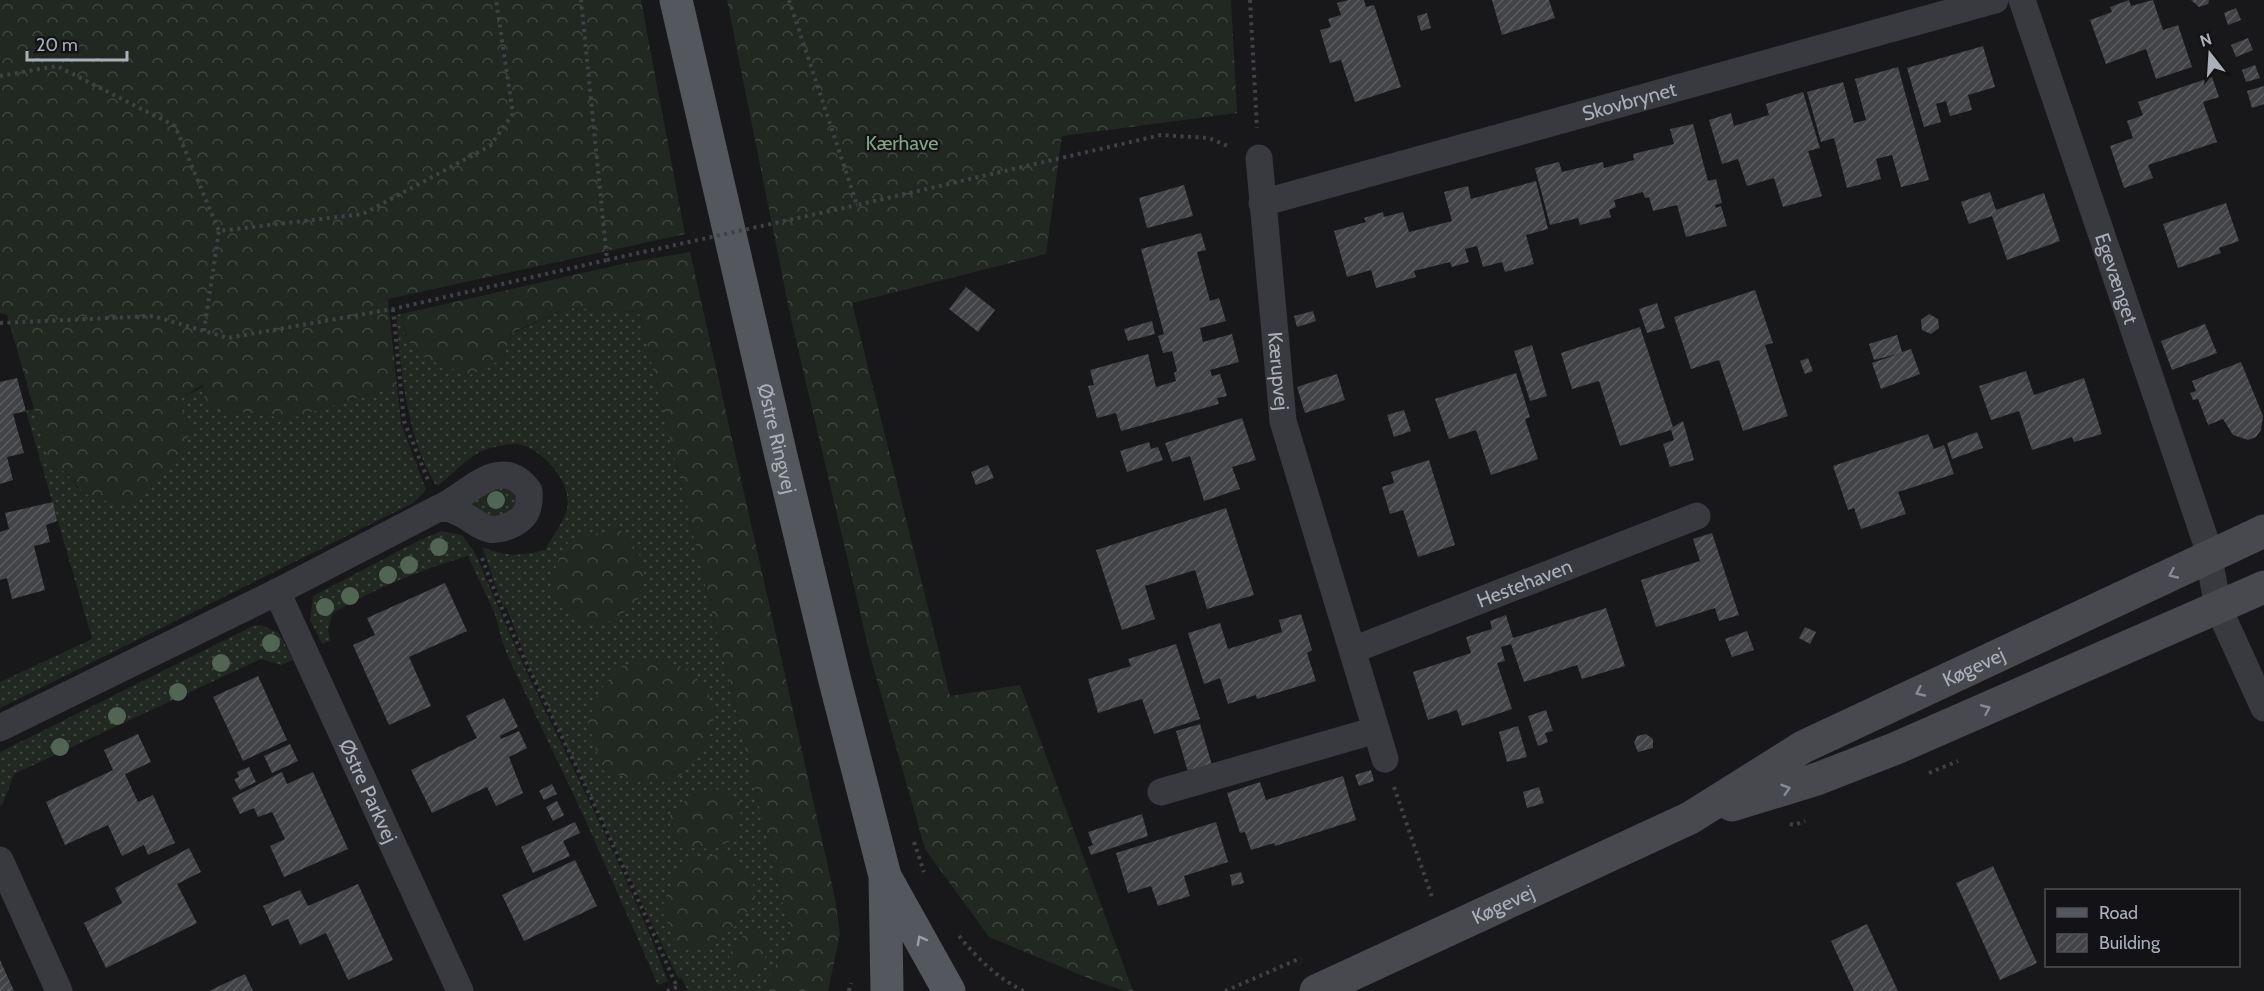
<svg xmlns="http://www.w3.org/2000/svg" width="2264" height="991" font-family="Cabin,sans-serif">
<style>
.grass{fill:url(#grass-dots)}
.forest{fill:url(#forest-crowns)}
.building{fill:url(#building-hatch)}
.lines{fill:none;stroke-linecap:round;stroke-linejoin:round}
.path{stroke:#3f4146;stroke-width:4;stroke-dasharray:3 4.5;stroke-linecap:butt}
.street{stroke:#393a3f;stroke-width:27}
.secondary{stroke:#47494f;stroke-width:33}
.primary{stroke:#55575e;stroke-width:33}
.path-bridge{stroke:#3f4146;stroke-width:4;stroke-dasharray:3 4.5;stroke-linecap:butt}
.tree{fill:#526554}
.oneway{stroke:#878b94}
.oneway2{stroke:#999da7}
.labels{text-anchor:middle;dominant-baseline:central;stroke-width:4.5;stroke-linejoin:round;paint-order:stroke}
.street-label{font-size:20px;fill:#aaafb9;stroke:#131315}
.park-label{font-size:20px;fill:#81a483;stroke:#131315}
</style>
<defs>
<pattern id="grass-dots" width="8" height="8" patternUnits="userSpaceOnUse" patternTransform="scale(1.5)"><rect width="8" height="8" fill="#202821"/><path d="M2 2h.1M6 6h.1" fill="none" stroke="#3e453f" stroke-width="1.8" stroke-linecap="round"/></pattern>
<pattern id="forest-crowns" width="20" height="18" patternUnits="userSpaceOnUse" patternTransform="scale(1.5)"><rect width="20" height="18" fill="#202821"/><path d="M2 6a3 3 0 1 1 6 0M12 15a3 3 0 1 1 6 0" fill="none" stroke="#3e453f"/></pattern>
<pattern id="building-hatch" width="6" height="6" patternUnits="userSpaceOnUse" patternTransform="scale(1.5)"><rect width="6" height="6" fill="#424347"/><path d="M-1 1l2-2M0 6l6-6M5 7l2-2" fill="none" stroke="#5b5c5f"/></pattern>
</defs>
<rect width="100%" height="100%" fill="#18181a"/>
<path class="grass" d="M 567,308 L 639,312 L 791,936 L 762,991 L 688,991 L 682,979 L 678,978 L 531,671 L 506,607 L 503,606 L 482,547 C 507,557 520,556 545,550 C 552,537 563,523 567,509 C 573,484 545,452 522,445 C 515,443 502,445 495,447 C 471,451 457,472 438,485 L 435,484 C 405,431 402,374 396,315 L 401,314 L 405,335 L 503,359 L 511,334 Z
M 397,386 L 401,423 L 426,490 L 413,503 L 0,708 L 0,682 L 92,639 L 26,411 L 34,409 L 51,468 L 66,472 L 77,488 L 191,428 L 177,400 L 203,387 L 205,407 L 224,411 L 261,414 L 288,419 Z
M 487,482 L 524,495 L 509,524 L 469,513 L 471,491 Z
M 441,531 L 462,535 L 475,553 C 494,596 511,640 532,683 C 579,781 629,878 668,981 L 658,985 L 585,819 L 510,661 L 503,644 L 495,614 L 468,556 C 422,569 374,589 333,613 L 328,629 L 330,641 L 322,644 L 310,620 L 313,596 L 418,541 Z
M 261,625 L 279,633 L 293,660 L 281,665 L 261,659 L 14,774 L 3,804 L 0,806 L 0,752 L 253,626 Z"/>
<path class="forest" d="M 0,0 L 641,0 L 685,234 L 388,299 L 397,386 L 288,419 L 261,414 L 224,411 L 205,407 L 203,385 L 177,400 L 191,428 L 183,451 L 148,489 L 127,504 C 95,500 85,500 66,472 L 51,468 L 7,315 L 0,313 Z
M 727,0 L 1231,0 L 1237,113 L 1062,136 L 1046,254 L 852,303 L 950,696 L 1020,685 L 1133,991 L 1125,991 L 1093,980 L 989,937 L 925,849 L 871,659 L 791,319 Z
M 690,252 L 835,898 L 840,934 L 828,991 L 762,991 L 791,936 L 639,312 L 567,308 L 511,333 L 503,359 L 470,375 C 430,360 409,361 401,314 L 627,263 Z
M 619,529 C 647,560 648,564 637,604 L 605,624 L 575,622 L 550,586 L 559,559 L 570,539 Z
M 657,658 L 688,669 L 708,692 L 714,718 L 704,751 L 679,777 L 634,780 L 602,770 L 588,722 L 599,691 L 622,666 Z
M 714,788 L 740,799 L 741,822 L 733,840 C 706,850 697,854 670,839 L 670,814 L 689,797 Z
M 731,852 L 751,875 L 756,900 L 737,925 L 702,948 L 678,948 L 661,909 L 681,862 Z
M 752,931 L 767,936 C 767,956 766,968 748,981 L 735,974 L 727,962 C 732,948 737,937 752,931 Z"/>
<path class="building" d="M 1348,0 L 1364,0 L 1366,7 L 1374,5 L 1401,87 L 1355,102 L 1341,60 L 1330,63 L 1320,30 L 1331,27 L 1328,19 L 1341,15 L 1337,3 Z
M 1492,0 L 1549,0 L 1555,18 L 1502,35 Z
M 2129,0 L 2131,6 L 2153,0 L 2163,30 L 2178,25 L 2192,67 L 2156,79 L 2146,49 L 2106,64 L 2090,20 L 2112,12 L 2110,7 Z
M 2191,0 L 2209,0 L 2208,4 L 2199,7 Z
M 2236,8 L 2241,20 L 2228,25 L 2224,13 Z
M 1427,13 L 1431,28 L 1421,31 L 1417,16 Z
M 2248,38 L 2253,50 L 2236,57 L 2231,45 Z
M 1983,46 L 1995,87 L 1968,95 L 1972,110 L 1950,116 L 1946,101 L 1936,104 L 1941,122 L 1924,127 L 1907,68 Z
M 2255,65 L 2260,78 L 2246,82 L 2242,70 Z
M 1898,67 L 1929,180 L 1901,187 L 1892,155 L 1876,159 L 1881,179 L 1847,188 L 1834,138 L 1821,142 L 1807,92 L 1843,82 L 1854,123 L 1866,120 L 1855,79 Z
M 2212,77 L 2219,97 L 2203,102 L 2217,142 L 2148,165 L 2153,178 L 2124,188 L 2110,146 L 2133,138 L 2127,121 L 2143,115 L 2138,102 Z
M 2264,86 L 2264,104 L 2252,108 L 2247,91 Z
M 1803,92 L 1820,148 L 1808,151 L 1822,196 L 1783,207 L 1774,178 L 1747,186 L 1738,159 L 1722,164 L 1709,120 L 1731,113 L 1734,126 L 1769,115 L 1766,104 Z
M 1693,124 L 1708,181 L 1716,179 L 1722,203 L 1715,205 L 1716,208 L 1721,206 L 1727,226 L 1686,237 L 1677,205 L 1653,211 L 1649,197 L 1645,198 L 1643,192 L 1614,200 L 1616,207 L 1609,210 L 1611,217 L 1580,225 L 1578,218 L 1550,225 L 1535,168 L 1559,162 L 1562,172 L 1603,162 L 1604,168 L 1634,160 L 1633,154 L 1674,144 L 1670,129 Z
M 1536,181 L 1548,229 L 1526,235 L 1534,264 L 1505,272 L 1502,262 L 1483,267 L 1477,246 L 1465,249 L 1469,262 L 1452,267 L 1450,262 L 1414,271 L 1416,277 L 1376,288 L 1371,270 L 1347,277 L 1334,231 L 1366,222 L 1364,218 L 1383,212 L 1384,217 L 1403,212 L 1409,232 L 1452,221 L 1444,192 L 1468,186 L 1471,199 Z
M 1184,185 L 1193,216 L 1147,228 L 1139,198 Z
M 1990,192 L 1996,210 L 2044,193 L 2060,241 L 2007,260 L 1992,216 L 1969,224 L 1961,202 Z
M 2226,203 L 2239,241 L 2219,248 L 2221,253 L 2178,268 L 2163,224 Z
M 1201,233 L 1206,250 L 1197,252 L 1210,301 L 1219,298 L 1226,321 L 1200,328 L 1203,342 L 1232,334 L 1239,362 L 1210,370 L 1212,376 L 1220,374 L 1227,396 L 1217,398 L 1219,404 L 1121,431 L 1116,413 L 1097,418 L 1088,386 L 1094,385 L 1090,370 L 1148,354 L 1156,387 L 1176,381 L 1174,373 L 1177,371 L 1172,351 L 1163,353 L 1158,336 L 1164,334 L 1141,249 Z
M 966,287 L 995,310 L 978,332 L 949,309 Z
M 1755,290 L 1773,343 L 1765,345 L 1788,416 L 1743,431 L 1719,360 L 1691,369 L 1674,317 Z
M 1657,303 L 1665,328 L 1647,333 L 1639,309 Z
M 1313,311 L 1316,321 L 1297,327 L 1294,316 Z
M 1929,314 L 1938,319 L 1939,328 L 1931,334 L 1922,330 L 1921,320 Z
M 1152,321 L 1155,334 L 1128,341 L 1124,329 Z
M 2205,324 L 2217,353 L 2172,370 L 2161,341 Z
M 1640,327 L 1673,427 L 1683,421 L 1694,460 L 1670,467 L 1663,444 L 1674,440 L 1671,430 L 1620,446 L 1599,381 L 1572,389 L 1561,353 Z
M 1897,335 L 1902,352 L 1911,349 L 1920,374 L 1881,389 L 1872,363 L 1898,354 L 1874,360 L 1869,344 Z
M 1532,345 L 1547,396 L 1530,401 L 1514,351 Z
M 1808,358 L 1813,371 L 1805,374 L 1800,361 Z
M 2241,362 L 2263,416 L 2261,430 L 2256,437 L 2248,440 L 2233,435 L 2223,419 L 2208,425 L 2198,399 L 2193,400 L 2190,393 L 2196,391 L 2192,381 Z
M 2026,371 L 2034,395 L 2084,378 L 2102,434 L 2074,442 L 2072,437 L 2032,450 L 2019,411 L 1991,420 L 1979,386 Z
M 1516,373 L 1530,417 L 1525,419 L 1538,459 L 1491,475 L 1476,430 L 1449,439 L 1435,399 Z
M 1337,374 L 1345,400 L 1305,413 L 1297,387 Z
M 17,378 L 26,411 L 13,414 L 24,453 L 7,457 L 13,480 L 0,484 L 0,382 Z
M 1404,410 L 1411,431 L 1394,437 L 1387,415 Z
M 1242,418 L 1256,460 L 1232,467 L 1240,489 L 1204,501 L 1190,456 L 1172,462 L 1165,443 Z
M 1977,432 L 1983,448 L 1952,459 L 1947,443 Z
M 1928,434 L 1934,449 L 1944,445 L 1954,474 L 1898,492 L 1906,514 L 1861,529 L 1854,508 L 1848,510 L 1833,466 Z
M 1149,442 L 1151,449 L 1158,447 L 1163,460 L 1127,472 L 1120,451 Z
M 1429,460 L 1455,545 L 1418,557 L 1403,510 L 1390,514 L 1382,487 L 1394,483 L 1391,472 Z
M 988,465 L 994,478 L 976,485 L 971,472 Z
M 53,502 L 57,521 L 46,525 L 50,542 L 34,546 L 45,590 L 12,599 L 7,578 L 0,580 L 0,532 L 9,529 L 5,513 Z
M 1226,508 L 1254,595 L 1207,609 L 1195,570 L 1145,586 L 1155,619 L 1122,630 L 1096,550 Z
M 1712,533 L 1739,615 L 1719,621 L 1715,608 L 1656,627 L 1641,580 L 1700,561 L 1693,539 Z
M 445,583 L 467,631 L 409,657 L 431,706 L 389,725 L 353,645 L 375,635 L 367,618 Z
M 1606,608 L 1625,666 L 1582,679 L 1577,665 L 1524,682 L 1511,644 L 1501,647 L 1505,661 L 1497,663 L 1512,709 L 1462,726 L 1457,710 L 1428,720 L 1413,672 L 1471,653 L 1466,637 L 1492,629 L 1490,621 L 1506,615 L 1513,638 Z
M 1301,614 L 1312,650 L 1307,653 L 1316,681 L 1257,699 L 1256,695 L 1228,704 L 1220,678 L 1204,684 L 1188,633 L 1220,623 L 1228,649 L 1282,632 L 1279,620 Z
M 1805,627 L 1816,632 L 1810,644 L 1799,638 Z
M 1747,631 L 1754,650 L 1732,657 L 1725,639 Z
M 1176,644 L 1200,719 L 1154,734 L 1142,699 L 1098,713 L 1088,679 L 1131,666 L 1128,659 Z
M 258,676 L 287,740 L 243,761 L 213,697 Z
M 504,698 L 518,727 L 500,736 L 501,739 L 519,731 L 527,748 L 509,757 L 523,793 L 496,806 L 487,787 L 432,813 L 411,770 L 477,738 L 466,716 Z
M 1546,710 L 1553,731 L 1545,733 L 1548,742 L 1538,746 L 1528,716 Z
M 1200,724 L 1212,765 L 1188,772 L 1176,731 Z
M 1518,726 L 1527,757 L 1507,762 L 1499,732 Z
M 138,734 L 151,762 L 125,774 L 138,802 L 153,795 L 175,843 L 148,855 L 144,845 L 122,856 L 108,825 L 65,845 L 46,802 L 113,770 L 104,750 Z
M 1646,734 L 1653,739 L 1653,748 L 1638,752 L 1634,743 L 1637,736 Z
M 290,744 L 298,761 L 272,773 L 264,756 Z
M 249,767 L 256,782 L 240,790 L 234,779 L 239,777 L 237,772 Z
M 1371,770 L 1374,781 L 1359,786 L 1355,775 Z
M 282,772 L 287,784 L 313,772 L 348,849 L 284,877 L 270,846 L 285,839 L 272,812 L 258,817 L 254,808 L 240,814 L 232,798 Z
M 1343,776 L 1356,820 L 1275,846 L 1274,843 L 1251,850 L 1245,832 L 1240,833 L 1227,793 L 1260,782 L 1266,800 Z
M 552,784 L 557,794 L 544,800 L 539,791 Z
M 1539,787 L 1544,803 L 1527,808 L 1523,792 Z
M 557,801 L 564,815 L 553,821 L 546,807 Z
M 1142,814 L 1148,836 L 1091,855 L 1088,847 L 1093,845 L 1088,832 Z
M 575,822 L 580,833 L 563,841 L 570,856 L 533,873 L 521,847 Z
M 1216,822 L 1228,862 L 1184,876 L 1190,896 L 1158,906 L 1151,886 L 1128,893 L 1116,853 Z
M 189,848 L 201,872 L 177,884 L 197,923 L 106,968 L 84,923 L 122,903 L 115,888 Z
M 575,860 L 597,906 L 524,941 L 502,895 Z
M 1993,866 L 2037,963 L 2000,980 L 1956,883 Z
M 1241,872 L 1244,883 L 1232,886 L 1230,875 Z
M 358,884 L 393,960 L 348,980 L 326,933 L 300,945 L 288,919 L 272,926 L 263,906 L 300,890 L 308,906 Z
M 1867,924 L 1898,991 L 1854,991 L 1831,941 Z
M 0,960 L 14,991 L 0,991 Z
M 245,974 L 253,991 L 209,991 Z"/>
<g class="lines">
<path class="path" d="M 789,0 L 857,205 L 1161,135 L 1209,138 L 1230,147
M 1250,0 L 1257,128
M 0,76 L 57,66 L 175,126 L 219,231 L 363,214 L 490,146 L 513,114 L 496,0
M 393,309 L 404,421 L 428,480
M 0,323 L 153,316 L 228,338 L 393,309 L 607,260 L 581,0
M 204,331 L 219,231
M 482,558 C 509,632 544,699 578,770 C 612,842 645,914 677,987
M 1929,773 L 1958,761
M 1394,787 L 1433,900
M 1790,824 L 1794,825 L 1805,821
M 914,842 L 924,872
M 959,936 C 978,959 998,979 1024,991
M 667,991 L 677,987 L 679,991
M 849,991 L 851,983
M 1225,991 L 1301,958"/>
<g class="street">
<path id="s1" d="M 2022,0 L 2206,542 L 2218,607 L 2264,708"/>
<path id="s2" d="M 1259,158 L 1283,421 L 1385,759"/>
<path id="s3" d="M 1262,203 L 1995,0"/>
<path id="s4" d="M 277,592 L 460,991"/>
<path id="s5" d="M 1353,650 L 1697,516"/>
<path d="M 0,728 L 277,592 L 439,508 C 467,497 500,451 529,491 C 530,505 528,516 515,523 C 483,540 478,519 453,510 C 449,508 443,509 439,508"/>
<path d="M 1161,792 L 1376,730"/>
<path d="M 0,860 L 59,991"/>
</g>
<g class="secondary">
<path d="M 1732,805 L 1817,779 L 1894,749 L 2264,587"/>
<path id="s6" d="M 1316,991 L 1690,818 L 1803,747 L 2264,531"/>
</g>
<g class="primary">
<path id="s7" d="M 676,0 L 781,456 L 834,677 L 885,876 L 887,991"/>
<path d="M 887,880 L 949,991"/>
</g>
<path class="path-bridge" d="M 607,260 L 857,205"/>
</g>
<g class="tree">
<circle cx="496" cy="500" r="9"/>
<circle cx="439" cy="547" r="9"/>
<circle cx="409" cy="565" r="9"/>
<circle cx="388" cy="575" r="9"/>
<circle cx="350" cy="596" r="9"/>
<circle cx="325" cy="607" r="9"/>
<circle cx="271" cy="643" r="9"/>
<circle cx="221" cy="663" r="9"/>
<circle cx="178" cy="692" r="9"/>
<circle cx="117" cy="716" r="9"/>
<circle cx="60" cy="747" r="9"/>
</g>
<defs><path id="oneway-chevron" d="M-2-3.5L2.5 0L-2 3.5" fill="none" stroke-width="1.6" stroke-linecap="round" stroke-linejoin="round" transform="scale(1.5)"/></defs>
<g class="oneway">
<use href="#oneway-chevron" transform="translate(2173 574) rotate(155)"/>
<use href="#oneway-chevron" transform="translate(1920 692) rotate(155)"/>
<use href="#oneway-chevron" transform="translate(1986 709) rotate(-24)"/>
<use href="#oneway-chevron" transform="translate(1786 789) rotate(-17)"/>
</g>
<use class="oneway2" href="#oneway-chevron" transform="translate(921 940) rotate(-119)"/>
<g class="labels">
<g class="street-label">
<text stroke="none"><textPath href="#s3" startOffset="381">Skovbrynet</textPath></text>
<text stroke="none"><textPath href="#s1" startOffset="294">Egevænget</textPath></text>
<text stroke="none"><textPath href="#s2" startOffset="214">Kærupvej</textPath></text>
<text stroke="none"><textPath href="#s7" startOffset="450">Østre Ringvej</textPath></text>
<text stroke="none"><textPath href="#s5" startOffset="184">Hestehaven</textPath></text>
<text stroke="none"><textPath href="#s6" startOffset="734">Køgevej</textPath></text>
<text stroke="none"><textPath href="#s4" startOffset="219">Østre Parkvej</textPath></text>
<text stroke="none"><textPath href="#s6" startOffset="206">Køgevej</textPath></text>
</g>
<g class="park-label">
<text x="902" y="143">Kærhave</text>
</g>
</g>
<rect x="2045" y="889" width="195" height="78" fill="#131315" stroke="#4f5157" stroke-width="1.5"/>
<rect x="2057" y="908" width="30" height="9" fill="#55575e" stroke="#4f5157" stroke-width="1.5"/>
<text x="2099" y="919" font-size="18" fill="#aaafb9">Road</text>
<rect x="2057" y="934" width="30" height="18" fill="url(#building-hatch)" stroke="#4f5157" stroke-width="1.5"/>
<text x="2099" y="949" font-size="18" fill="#aaafb9">Building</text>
<g transform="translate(2210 54) rotate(343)" stroke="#131315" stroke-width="4.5" paint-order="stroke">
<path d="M0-4.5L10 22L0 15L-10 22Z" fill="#aaafb9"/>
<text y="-9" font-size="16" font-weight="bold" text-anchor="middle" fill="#aaafb9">N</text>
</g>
<path d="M27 51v9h100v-9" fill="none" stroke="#aaafb9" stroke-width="3"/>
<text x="36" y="51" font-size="18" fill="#aaafb9" stroke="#131315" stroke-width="4.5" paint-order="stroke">20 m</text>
</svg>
